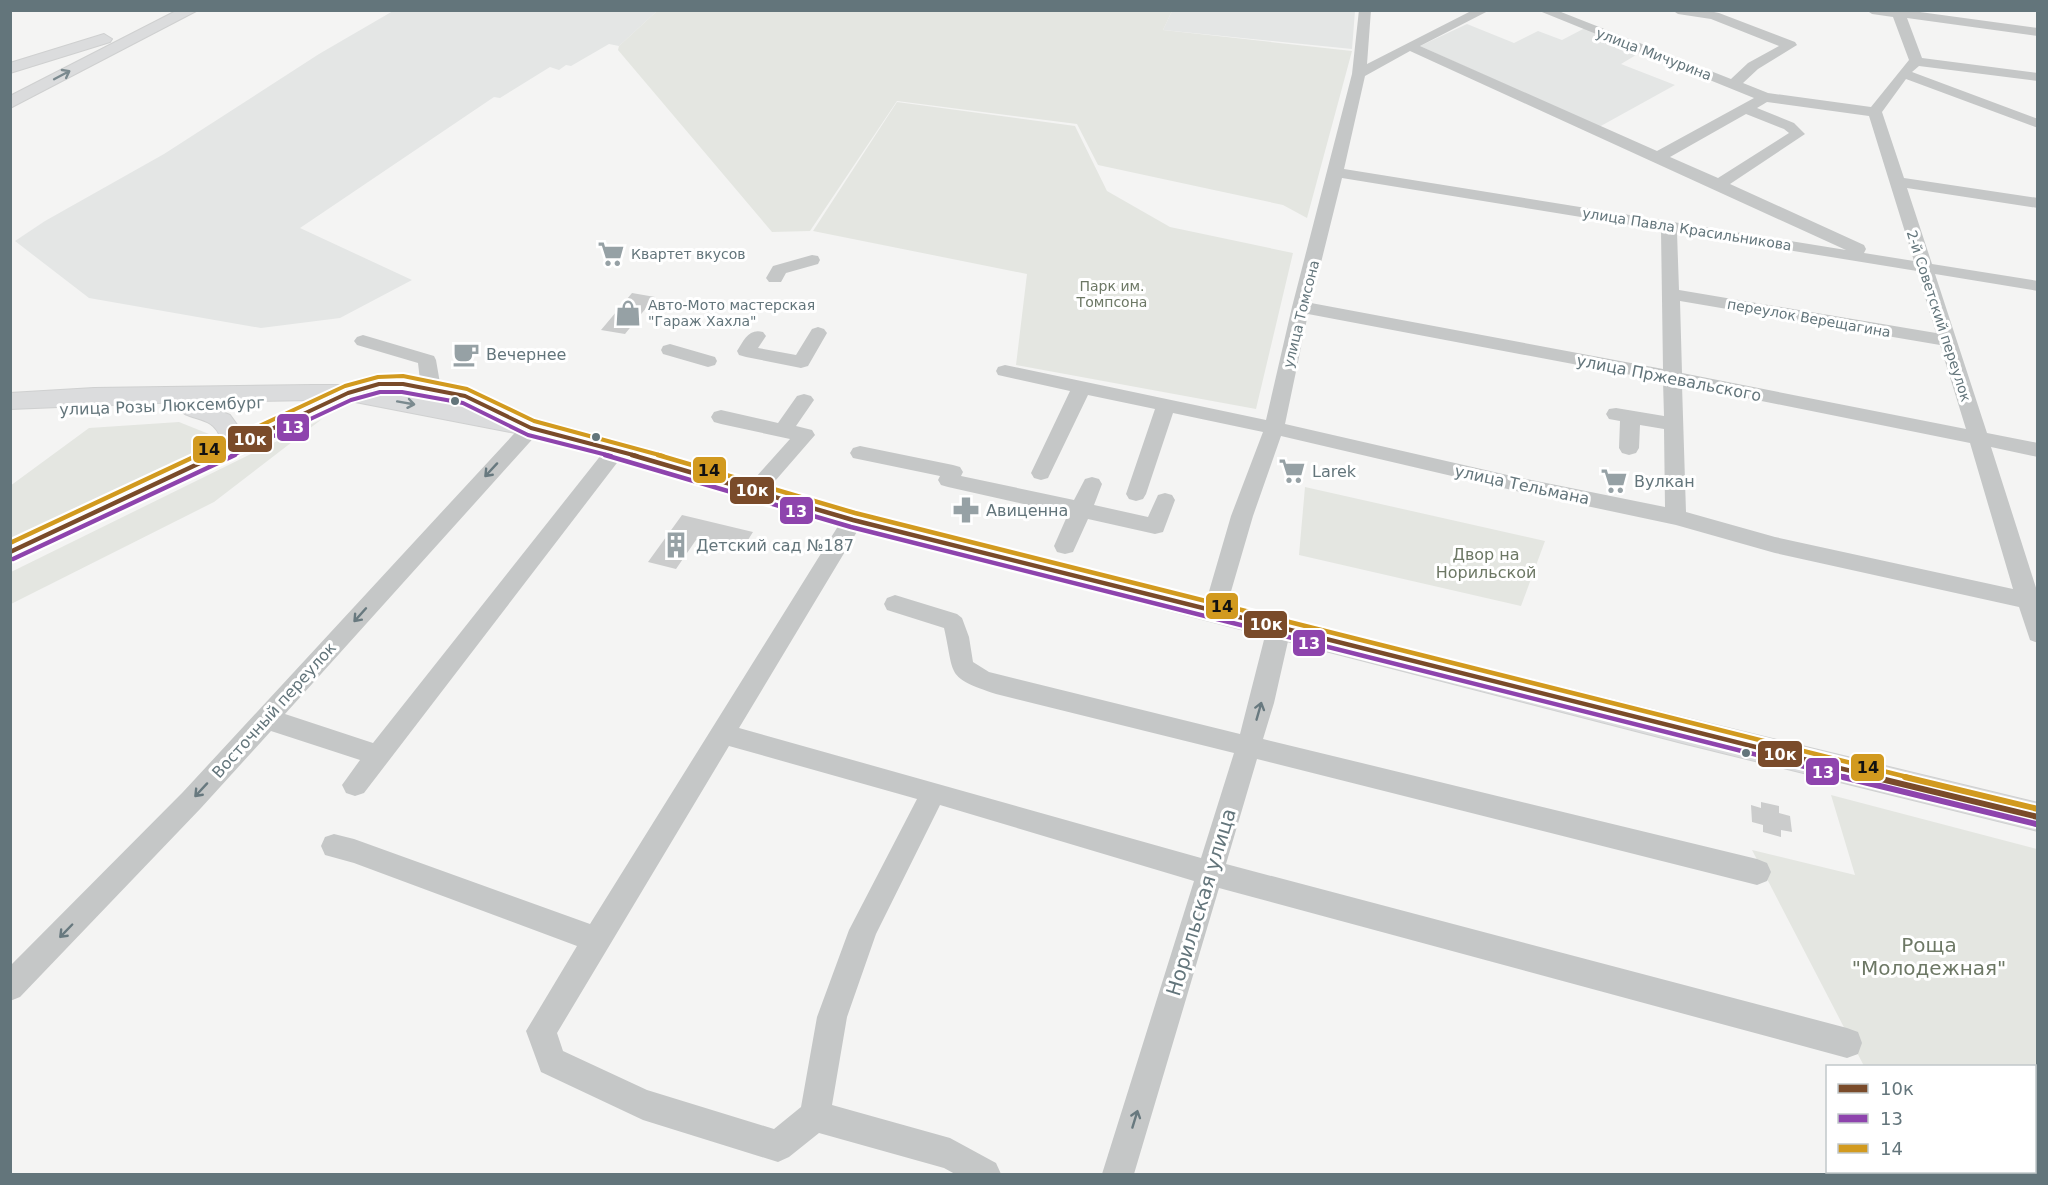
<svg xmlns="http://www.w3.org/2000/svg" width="2048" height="1185" font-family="'DejaVu Sans',sans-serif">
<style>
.built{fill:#e4e6e5}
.green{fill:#e4e6e1}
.building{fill:#cbcccc}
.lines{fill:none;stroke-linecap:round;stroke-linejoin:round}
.major-casing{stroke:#cfd0d0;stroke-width:2}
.minor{fill:#c5c7c7;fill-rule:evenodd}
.major{fill:#dbdcdd;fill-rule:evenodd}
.bus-1-far2-casing{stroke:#fff;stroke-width:8}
.bus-1-far1-casing{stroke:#fff;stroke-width:9}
.bus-1-casing{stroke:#fff;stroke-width:10}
.bus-2-far2-casing{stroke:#fff;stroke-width:8}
.bus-2-far1-casing{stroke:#fff;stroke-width:9}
.bus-2-casing{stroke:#fff;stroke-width:10}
.bus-3-far2-casing{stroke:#fff;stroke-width:8}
.bus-3-far1-casing{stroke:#fff;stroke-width:9}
.bus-3-casing{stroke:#fff;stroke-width:10}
.bus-1-far2{stroke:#7a4b2a;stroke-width:4}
.bus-1-far1{stroke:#7a4b2a;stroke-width:4.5}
.bus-1{stroke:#7a4b2a;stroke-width:6}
.bus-2-far2{stroke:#8e44ad;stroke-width:4}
.bus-2-far1{stroke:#8e44ad;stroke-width:4.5}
.bus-2{stroke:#8e44ad;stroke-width:6}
.bus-3-far2{stroke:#d29a1f;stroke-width:4}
.bus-3-far1{stroke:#d29a1f;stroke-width:4.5}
.bus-3{stroke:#d29a1f;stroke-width:6}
.oneway{stroke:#7b8a8f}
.oneway2{stroke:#68797f}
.bus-dot{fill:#63757b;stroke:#fff;stroke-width:2}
.labels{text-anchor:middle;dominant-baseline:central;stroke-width:6;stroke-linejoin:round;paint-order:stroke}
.far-street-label{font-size:14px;fill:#63757b;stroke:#fff}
.far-poi-label{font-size:14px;fill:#63757b;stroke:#fff;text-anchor:start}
.far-park-label{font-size:14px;fill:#6d7865;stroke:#fff}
.poi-label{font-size:16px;fill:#63757b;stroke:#fff;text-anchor:start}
.street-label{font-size:16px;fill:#63757b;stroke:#fff}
.park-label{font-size:16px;fill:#6d7865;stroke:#fff}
.near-street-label{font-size:20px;fill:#63757b;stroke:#fff}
.near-park-label{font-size:20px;fill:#6d7865;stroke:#fff}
.line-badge{stroke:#fff;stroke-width:2}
.badge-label{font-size:16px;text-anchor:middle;font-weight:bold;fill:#fff}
.pale-badge-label{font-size:16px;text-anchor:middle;font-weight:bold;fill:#111}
</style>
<rect width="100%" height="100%" fill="#f4f4f3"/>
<path class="built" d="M 393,11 L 657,11 L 619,46 L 609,44 L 571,66 L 566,65 L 559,70 L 550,67 L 500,98 L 494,97 L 300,228 L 412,280 L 340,318 L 261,328 L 89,298 L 15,241 L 45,221 L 164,154 L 319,54 Z
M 1172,11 L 1355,11 L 1352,49 L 1163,30 Z
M 1467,24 L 1514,43 L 1538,31 L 1562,40 L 1585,28 L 1641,52 L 1621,64 L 1675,85 L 1599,127 L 1420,46 Z"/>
<path class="green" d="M 1172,11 L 1163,30 L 1352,51 L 1307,218 L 1283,205 L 1098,165 L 1077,124 L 897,101 L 810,231 L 772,232 L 618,50 L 619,46 L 657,11 Z
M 897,102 L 1075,126 L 1107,191 L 1170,227 L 1293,253 L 1256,409 L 1016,365 L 1027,274 L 813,231 Z
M 322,419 L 214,502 L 11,604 L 11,572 Z
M 179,422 L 224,440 L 11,541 L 10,486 L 89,428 Z
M 1305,487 L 1545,541 L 1521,606 L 1299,555 Z
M 1831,795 L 2037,849 L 2037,1174 L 1919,1174 L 1918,1172 L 2034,1172 L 2034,1066 L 1864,1066 L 1752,850 L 1855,875 Z"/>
<path class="building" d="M 632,293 L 655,297 L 625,334 L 601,330 Z
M 682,515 L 753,532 L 741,551 L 696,540 L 676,569 L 648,562 Z
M 1761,802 L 1779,806 L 1779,813 L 1790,816 L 1792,832 L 1781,830 L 1781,837 L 1763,832 L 1763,825 L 1752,822 L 1751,805 L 1761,808 Z"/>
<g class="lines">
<g class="major-casing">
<path id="major" d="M 178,10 L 198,10 L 10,108 L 10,96 Z
M 104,34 L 112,39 L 110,42 L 10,73 L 10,63 Z
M 313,385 L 348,385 L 531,420 L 616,442 L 853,511 L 1682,717 L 2038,803 L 2038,831 L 1682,743 L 853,529 L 612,457 L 531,436 L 350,401 L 10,562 L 10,541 L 219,444 L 221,439 C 213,413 188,423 177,407 L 181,402 L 10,409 L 10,393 L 94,388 ZM 315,400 L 243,433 L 230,415 L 197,402 Z"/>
</g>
<path class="minor" d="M 1359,10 L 1371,10 L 1367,64 L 1473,10 L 1490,10 L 1420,46 L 1657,151 L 1754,98 L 1537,10 L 1556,10 L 1731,79 L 1748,63 L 1779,46 L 1711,19 L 1678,14 L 1672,10 L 1704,10 L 1719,13 L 1795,42 L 1797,45 L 1758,69 L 1743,83 L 1768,93 L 1871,107 L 1909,60 L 1893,17 L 1872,14 L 1866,10 L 1905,10 L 2038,28 L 2038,36 L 1907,18 L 1922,58 L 2038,73 L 2038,81 L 1919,66 L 1912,72 L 2038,119 L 2038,128 L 1906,79 L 1882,112 L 1904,178 L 2038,198 L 2038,208 L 1907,188 L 1932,264 L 2038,281 L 2038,291 L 1935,274 L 1987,433 L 2038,443 L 2038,457 L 1991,447 L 2038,594 L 2038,643 L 2030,640 L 2019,607 L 1775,553 L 1676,525 L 1516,491 L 1281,436 L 1253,516 L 1225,612 L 1222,618 L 1214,621 L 1206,618 L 1203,612 L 1231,516 L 1263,432 L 1173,413 L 1146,494 L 1143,499 L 1136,501 L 1129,499 L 1126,494 L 1155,409 L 1088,395 L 1048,478 L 1041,480 L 1034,478 L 1031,473 L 1070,391 L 998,375 L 996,371 L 998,367 L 1005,365 L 1266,420 L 1292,307 L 1352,74 ZM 1410,51 L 1846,250 L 1344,169 L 1365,76 ZM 1767,102 L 1869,116 L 1914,261 L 1864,253 L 1866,249 L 1864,245 L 1730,184 L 1805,134 L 1794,123 L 1757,108 ZM 1746,114 L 1784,129 L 1789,133 L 1718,178 L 1670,157 ZM 1342,178 L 1661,230 L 1663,369 L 1311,303 ZM 1677,232 L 1917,271 L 1936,333 L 1679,290 ZM 1680,301 L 1940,345 L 1966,429 L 1682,373 ZM 1308,314 L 1663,381 L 1664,416 L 1616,408 L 1609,409 L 1606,414 L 1609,419 L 1620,421 L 1619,448 L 1622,453 L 1629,455 L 1636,453 L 1639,448 L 1640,425 L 1664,429 L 1665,507 L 1516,477 L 1285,424 ZM 1682,385 L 1970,443 L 2013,589 L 1775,537 L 1686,512 Z
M 812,255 L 818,256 L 820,260 L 818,264 L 786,273 L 781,282 L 769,282 L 766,278 L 773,266 Z
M 818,327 L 824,329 L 827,333 L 808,366 L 801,368 L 746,357 L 739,355 L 737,351 C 744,340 749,328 763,332 L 766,336 L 758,348 L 796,355 L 812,329 Z
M 363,335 L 434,356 L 436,360 L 441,389 L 438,393 L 431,395 L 424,393 L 421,389 L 418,363 L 357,345 L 354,341 L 357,337 Z
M 670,344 L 715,357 L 717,361 L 715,365 L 708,367 L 663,354 L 661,350 L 663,346 Z
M 804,394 L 811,396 L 814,400 L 796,426 L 812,430 L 815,435 L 762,496 L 755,498 L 748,496 L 745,491 L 748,486 L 790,439 L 721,424 L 714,422 L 711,417 L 714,412 L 721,410 L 778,423 L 797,396 Z
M 531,421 L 538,423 L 541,428 L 538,433 L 285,714 L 373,743 L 609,445 L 616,443 L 623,445 L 626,450 L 623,455 L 364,793 L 355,796 L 346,793 L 342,785 L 360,760 L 271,731 L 201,808 L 20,997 L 10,1001 L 10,966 L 183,792 L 524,423 Z
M 860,446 L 953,465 L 960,467 L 963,472 L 961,476 L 1074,500 L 1085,479 L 1092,477 L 1099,479 L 1102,484 L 1094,505 L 1148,517 L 1158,495 L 1165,493 L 1172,495 L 1175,500 L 1163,532 L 1155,534 L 1088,519 L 1073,552 L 1065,554 L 1057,552 L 1054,546 L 1068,514 L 948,487 L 941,485 L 938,480 L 940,476 L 853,458 L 850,453 L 853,448 Z
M 853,512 L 861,515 L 864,520 L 739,728 L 1201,858 L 1234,753 L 996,694 C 945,677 955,676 944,628 L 887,610 L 884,604 L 887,598 L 895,595 L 957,614 L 962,618 L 969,637 L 973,662 L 989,672 L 1240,734 L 1267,628 L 1271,622 L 1279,619 L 1287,622 L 1291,628 L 1274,703 L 1263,739 L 1757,859 L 1767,863 L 1771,872 L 1767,881 L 1757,885 L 1257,759 L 1226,864 L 1847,1028 L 1858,1032 L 1862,1043 L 1858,1054 L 1847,1058 L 1219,888 L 1134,1174 L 1102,1174 L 1194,881 L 940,805 L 876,934 L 847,1017 L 832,1105 L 950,1138 L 996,1163 L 1001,1174 L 955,1174 L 944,1168 L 819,1133 L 789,1157 L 778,1162 L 643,1120 L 541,1072 L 526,1031 L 577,946 L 354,863 L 325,855 L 321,846 L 325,837 L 334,834 L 354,839 L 590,924 L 845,515 ZM 729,746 L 917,799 L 849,930 L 817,1017 L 801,1107 L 774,1129 L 647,1090 L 563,1051 L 557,1033 Z"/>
<use href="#major" class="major"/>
<g class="bus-1-far2-casing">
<path id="bus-1-far2" d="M 214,456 L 348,393 L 379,384 L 403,384 L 465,396 L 531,428 L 637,456"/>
</g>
<g class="bus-1-far1-casing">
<path id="bus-1-far1" d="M 632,455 L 853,520 L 1879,778
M 10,552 L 217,455"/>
</g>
<g class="bus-1-casing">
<path id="bus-1" d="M 1873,777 L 2038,817"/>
</g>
<g class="bus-2-far2-casing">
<path id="bus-2-far2" d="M 231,456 L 351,400 L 380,392 L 402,392 L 463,403 L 528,435 L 611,456"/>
</g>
<g class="bus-2-far1-casing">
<path id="bus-2-far1" d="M 605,455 L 851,527 L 1849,778
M 13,559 L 235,455"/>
</g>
<g class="bus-2-casing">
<path id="bus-2" d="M 1843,777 L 2036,824"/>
</g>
<g class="bus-3-far2-casing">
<path id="bus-3-far2" d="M 195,456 L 345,386 L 378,377 L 403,376 L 467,389 L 534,421 L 663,456"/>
</g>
<g class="bus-3-far1-casing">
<path id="bus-3-far1" d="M 658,455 L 855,513 L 1911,778
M 10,543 L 198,455"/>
</g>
<g class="bus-3-casing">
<path id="bus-3" d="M 1905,777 L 2038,809"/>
</g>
<use href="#bus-1-far2" class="bus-1-far2"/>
<use href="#bus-1-far1" class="bus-1-far1"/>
<use href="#bus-1" class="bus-1"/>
<use href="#bus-2-far2" class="bus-2-far2"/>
<use href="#bus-2-far1" class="bus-2-far1"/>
<use href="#bus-2" class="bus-2"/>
<use href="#bus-3-far2" class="bus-3-far2"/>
<use href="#bus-3-far1" class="bus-3-far1"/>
<use href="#bus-3" class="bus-3"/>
</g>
<defs><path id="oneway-shaft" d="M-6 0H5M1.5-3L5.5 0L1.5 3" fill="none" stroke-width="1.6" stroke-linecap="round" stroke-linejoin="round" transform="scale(1.5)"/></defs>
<g class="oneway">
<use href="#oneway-shaft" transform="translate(62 75) rotate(-28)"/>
<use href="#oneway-shaft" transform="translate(406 403) rotate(10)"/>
</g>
<g class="oneway2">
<use href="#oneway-shaft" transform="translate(491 470) rotate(133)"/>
<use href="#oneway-shaft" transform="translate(360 615) rotate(132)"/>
<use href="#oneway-shaft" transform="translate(1259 711) rotate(-74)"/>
<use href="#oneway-shaft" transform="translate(201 790) rotate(133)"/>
<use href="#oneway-shaft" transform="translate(66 931) rotate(134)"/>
<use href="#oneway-shaft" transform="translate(1135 1119) rotate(-73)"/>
</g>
<defs>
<g id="supermarket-bare" transform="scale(2.07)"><path d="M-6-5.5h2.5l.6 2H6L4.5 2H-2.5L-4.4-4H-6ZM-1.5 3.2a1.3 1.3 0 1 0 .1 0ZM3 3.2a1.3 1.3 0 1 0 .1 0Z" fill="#96a1a5" stroke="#fff" stroke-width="2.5" paint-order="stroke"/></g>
<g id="shop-bare" transform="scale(2.07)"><path d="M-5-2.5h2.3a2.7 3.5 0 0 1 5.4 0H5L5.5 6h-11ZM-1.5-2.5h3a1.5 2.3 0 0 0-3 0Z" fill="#96a1a5" stroke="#fff" stroke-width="2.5" paint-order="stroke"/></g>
<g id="cafe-bare" transform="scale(2.07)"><path d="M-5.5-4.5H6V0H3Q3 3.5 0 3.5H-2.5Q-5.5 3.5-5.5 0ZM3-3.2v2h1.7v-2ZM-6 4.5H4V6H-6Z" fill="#96a1a5" stroke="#fff" stroke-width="2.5" paint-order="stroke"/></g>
<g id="pharmacy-bare" transform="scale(2.07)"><path d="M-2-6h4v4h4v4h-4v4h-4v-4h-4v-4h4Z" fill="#96a1a5" stroke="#fff" stroke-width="2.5" paint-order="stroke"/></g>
<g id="building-bare" transform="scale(2.07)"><path d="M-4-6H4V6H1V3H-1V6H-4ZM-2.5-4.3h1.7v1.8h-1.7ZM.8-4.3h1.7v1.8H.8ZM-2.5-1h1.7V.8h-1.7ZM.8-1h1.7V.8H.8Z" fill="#96a1a5" stroke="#fff" stroke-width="2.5" paint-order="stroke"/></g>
</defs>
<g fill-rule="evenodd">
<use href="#supermarket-bare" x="611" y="254"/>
<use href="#shop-bare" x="628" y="313"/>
<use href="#cafe-bare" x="466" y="354"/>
<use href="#supermarket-bare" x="1292" y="471"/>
<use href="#supermarket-bare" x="1614" y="481"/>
<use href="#pharmacy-bare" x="966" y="510"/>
<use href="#building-bare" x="676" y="545"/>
</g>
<g class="bus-dot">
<circle cx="455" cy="401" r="5"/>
<circle cx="596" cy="437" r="5"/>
<circle cx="1746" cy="753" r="5"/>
</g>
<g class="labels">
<g class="far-street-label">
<text transform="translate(1654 54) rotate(21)">улица Мичурина</text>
<text transform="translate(1687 229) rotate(9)">улица Павла Красильникова</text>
<text transform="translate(1301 314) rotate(-76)">улица Томсона</text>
<text transform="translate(1939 316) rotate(72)">2-й Советский переулок</text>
<text transform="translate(1809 318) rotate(10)">переулок Верещагина</text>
</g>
<g class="far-poi-label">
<text x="631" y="254">Квартет вкусов</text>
<text x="648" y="305">Авто-Мото мастерская<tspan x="648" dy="16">"Гараж Хахла"</tspan></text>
</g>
<g class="far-park-label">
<text x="1112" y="286">Парк им.<tspan x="1112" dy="16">Томпсона</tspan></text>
</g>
<g class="poi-label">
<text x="486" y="354">Вечернее</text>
<text x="1312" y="471">Larek</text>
<text x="1634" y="481">Вулкан</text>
<text x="986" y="510">Авиценна</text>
<text x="696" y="545">Детский сад №187</text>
</g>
<g class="street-label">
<text transform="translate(1669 378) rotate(11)">улица Пржевальского</text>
<text transform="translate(162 406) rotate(-2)">улица Розы Люксембург</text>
<text transform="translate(1522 485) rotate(12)">улица Тельмана</text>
<text transform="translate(274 710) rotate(-48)">Восточный переулок</text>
</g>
<g class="park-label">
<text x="1486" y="554">Двор на<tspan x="1486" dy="18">Норильской</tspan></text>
</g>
<g class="near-street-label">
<text transform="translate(1201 902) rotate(-73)">Норильская улица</text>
</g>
<g class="near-park-label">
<text x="1929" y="945">Роща<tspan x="1929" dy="23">"Молодежная"</tspan></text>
</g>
</g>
<g class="line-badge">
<rect x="276" y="413" width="34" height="29" rx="6" fill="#8e44ad"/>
<rect x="227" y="425" width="46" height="28" rx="6" fill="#7a4b2a"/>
<rect x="192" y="435" width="35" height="29" rx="6" fill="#d29a1f"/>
<rect x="692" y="456" width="35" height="28" rx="6" fill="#d29a1f"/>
<rect x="729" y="476" width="46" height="29" rx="6" fill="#7a4b2a"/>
<rect x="779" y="496" width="35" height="29" rx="6" fill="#8e44ad"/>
<rect x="1205" y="592" width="34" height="28" rx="6" fill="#d29a1f"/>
<rect x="1243" y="610" width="45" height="29" rx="6" fill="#7a4b2a"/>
<rect x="1292" y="629" width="34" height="28" rx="6" fill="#8e44ad"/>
<rect x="1757" y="740" width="46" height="28" rx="6" fill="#7a4b2a"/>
<rect x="1850" y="753" width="35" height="29" rx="6" fill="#d29a1f"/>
<rect x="1805" y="757" width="35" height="29" rx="6" fill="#8e44ad"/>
</g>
<g class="badge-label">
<text x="293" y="433">13</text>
<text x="250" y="445">10к</text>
<text x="752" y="496">10к</text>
<text x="796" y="517">13</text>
<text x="1266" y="630">10к</text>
<text x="1309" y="649">13</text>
<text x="1780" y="760">10к</text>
<text x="1823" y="778">13</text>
</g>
<g class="pale-badge-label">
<text x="209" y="455">14</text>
<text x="709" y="476">14</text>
<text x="1222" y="612">14</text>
<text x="1868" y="773">14</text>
</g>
<rect width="2048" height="1185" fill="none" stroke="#63757b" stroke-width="24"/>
<rect x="1826" y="1065" width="210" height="108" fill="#ffffff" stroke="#c1c8ca" stroke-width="1.5"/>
<rect x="1838" y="1084" width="30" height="9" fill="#7a4b2a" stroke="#c1c8ca" stroke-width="1.5"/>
<text x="1880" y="1095" font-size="18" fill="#63757b">10к</text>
<rect x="1838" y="1114" width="30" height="9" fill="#8e44ad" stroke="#c1c8ca" stroke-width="1.5"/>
<text x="1880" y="1125" font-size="18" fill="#63757b">13</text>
<rect x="1838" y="1144" width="30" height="9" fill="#d29a1f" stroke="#c1c8ca" stroke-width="1.5"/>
<text x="1880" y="1155" font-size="18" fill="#63757b">14</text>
</svg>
